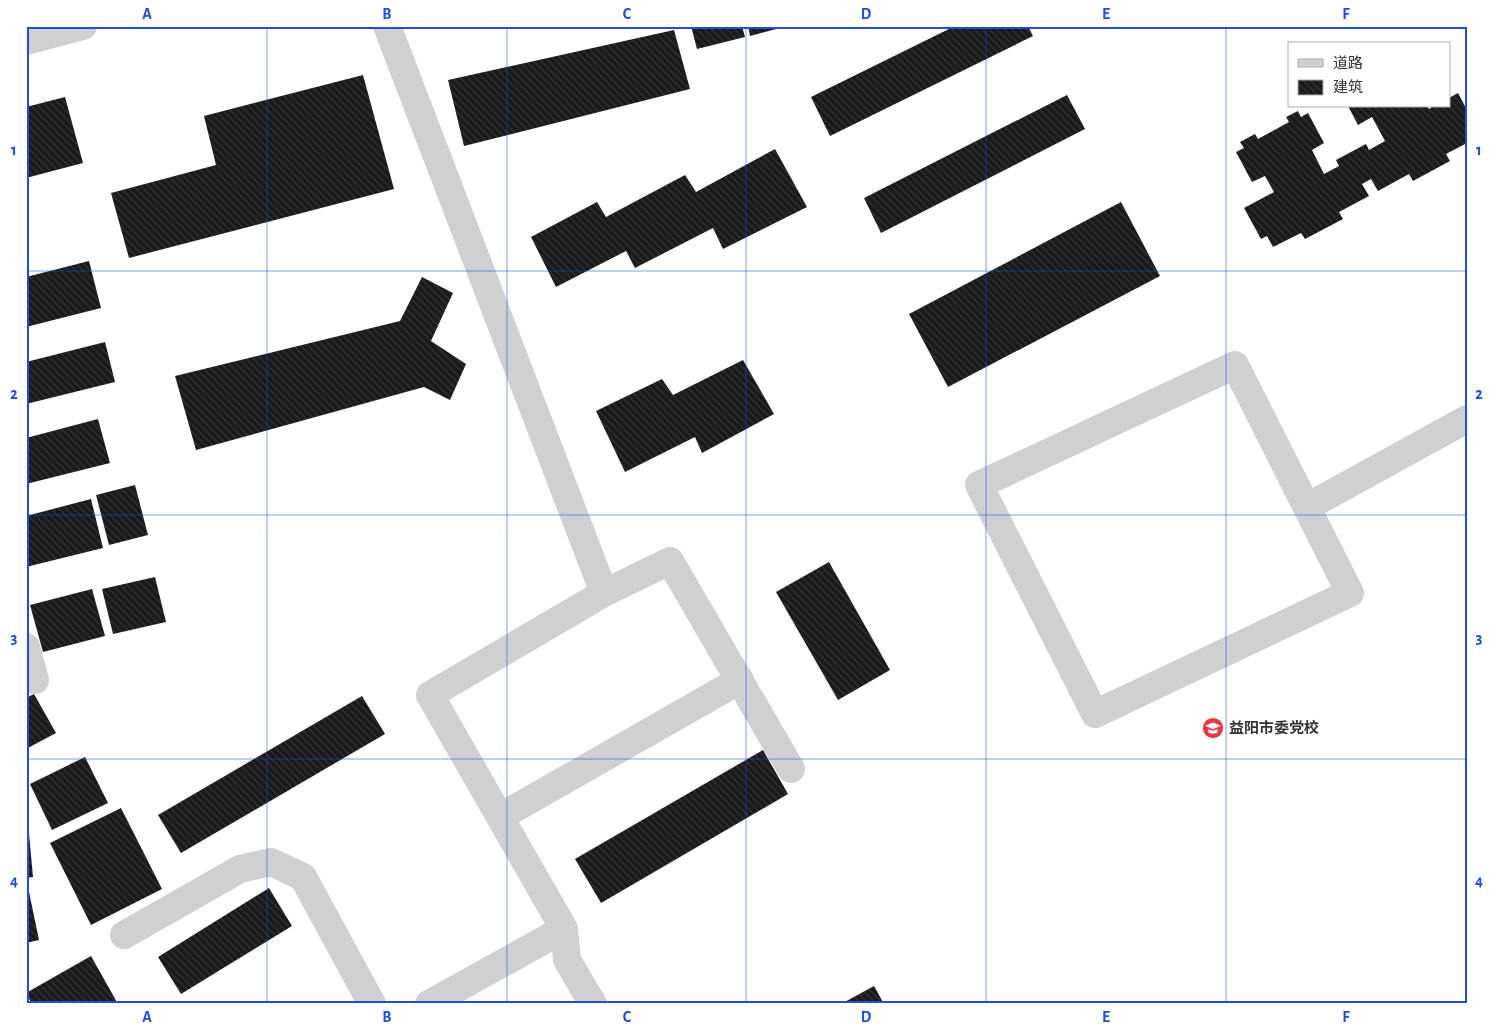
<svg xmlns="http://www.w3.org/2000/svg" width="1493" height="1030" font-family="'Alegreya Sans','Noto Sans SC',sans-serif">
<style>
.building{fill:url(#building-back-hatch)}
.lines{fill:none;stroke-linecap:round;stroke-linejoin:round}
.minor{stroke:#d0d0d0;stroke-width:28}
.grid{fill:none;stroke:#1d4ed8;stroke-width:1;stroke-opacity:0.55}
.labels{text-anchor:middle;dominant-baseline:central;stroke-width:5;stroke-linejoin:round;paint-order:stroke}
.poi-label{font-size:15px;font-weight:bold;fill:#333;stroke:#fff;text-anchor:start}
.neatline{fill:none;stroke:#1d4ed8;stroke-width:2}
.grid-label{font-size:16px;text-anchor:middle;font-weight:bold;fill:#1d4ed8}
</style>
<defs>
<pattern id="building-back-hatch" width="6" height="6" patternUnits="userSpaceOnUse" patternTransform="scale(1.25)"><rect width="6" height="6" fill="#1a1a1a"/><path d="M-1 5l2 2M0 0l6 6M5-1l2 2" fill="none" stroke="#333"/></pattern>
</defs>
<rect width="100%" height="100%" fill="#fff"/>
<path class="building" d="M 691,26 L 742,26 L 745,37 L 697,49 Z
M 748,26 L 784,26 L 784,27 L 750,36 Z
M 955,26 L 1028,26 L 1033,36 L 830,136 L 811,97 Z
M 674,30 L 690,89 L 464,146 L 448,80 Z
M 363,75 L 394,189 L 129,258 L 111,193 L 216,165 L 204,116 Z
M 1458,93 L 1467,110 L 1467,143 L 1446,154 L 1450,161 L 1413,181 L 1409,174 L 1378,191 L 1371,179 L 1362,184 L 1369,196 L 1339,212 L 1343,219 L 1305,239 L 1301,233 L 1273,247 L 1267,236 L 1261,239 L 1244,208 L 1274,192 L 1265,176 L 1252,182 L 1236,152 L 1244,148 L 1240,142 L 1255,134 L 1258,139 L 1289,122 L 1286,117 L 1298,111 L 1301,117 L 1308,113 L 1324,143 L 1312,150 L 1324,174 L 1339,166 L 1336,160 L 1366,144 L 1369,150 L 1385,141 L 1372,117 L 1358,125 L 1348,106 L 1427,106 L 1429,109 L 1434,106 L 1449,106 L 1449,98 Z
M 1067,95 L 1085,129 L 881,233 L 864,198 Z
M 65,97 L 83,163 L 26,178 L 26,107 Z
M 775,149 L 807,207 L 723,249 L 713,228 L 635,268 L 626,251 L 556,287 L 531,237 L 597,202 L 606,217 L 685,175 L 696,192 Z
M 1121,202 L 1160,276 L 948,387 L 909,314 Z
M 89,261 L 101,308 L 26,327 L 26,277 Z
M 422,277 L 453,293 L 431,341 L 466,364 L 450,400 L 424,387 L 196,450 L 175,376 L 400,321 Z
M 105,342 L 115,382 L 26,404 L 26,362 Z
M 743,360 L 774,414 L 702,453 L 695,437 L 625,472 L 596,411 L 662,379 L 673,395 Z
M 98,419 L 110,463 L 26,484 L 26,438 Z
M 135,485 L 148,535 L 109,545 L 96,495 Z
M 91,499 L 103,548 L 26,567 L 26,516 Z
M 829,562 L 890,670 L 838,700 L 776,592 Z
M 155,577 L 166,622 L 113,634 L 102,589 Z
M 92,589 L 105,636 L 43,652 L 30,605 Z
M 34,694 L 56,733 L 26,749 L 26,698 Z
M 362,696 L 385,734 L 181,853 L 158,815 Z
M 763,750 L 788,794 L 601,903 L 575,859 Z
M 85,757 L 108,803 L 52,830 L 30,784 Z
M 121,808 L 162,889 L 91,925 L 50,843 Z
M 26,823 L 28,823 L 33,877 L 26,878 Z
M 28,887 L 39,940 L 26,943 L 26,888 Z
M 269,888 L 292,926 L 181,994 L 158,957 Z
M 91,956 L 118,1004 L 32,1004 L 26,993 Z
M 874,986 L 884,1004 L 841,1004 Z"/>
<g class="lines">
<path class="minor" d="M 387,26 L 604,593
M 26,41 L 83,26
M 1235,365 L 1350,593 L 1095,714 L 979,485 Z
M 1307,507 L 1467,419
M 26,647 L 35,680
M 500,817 L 740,680
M 124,935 L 240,869 L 271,862 L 303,877 L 372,1004
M 429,1004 L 564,929
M 593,1004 L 567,960 L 564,929 L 430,695 L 604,593 L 670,561 L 791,769"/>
</g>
<path class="grid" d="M 267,26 L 267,1004M 507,26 L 507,1004M 746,26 L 746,1004M 986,26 L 986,1004M 1226,26 L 1226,1004M 26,271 L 1467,271M 26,515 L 1467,515M 26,759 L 1467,759"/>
<defs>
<g id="school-disc" transform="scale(1.125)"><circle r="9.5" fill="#e63946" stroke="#fff"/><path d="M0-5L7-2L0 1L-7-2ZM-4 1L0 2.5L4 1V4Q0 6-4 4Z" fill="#fff"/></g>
</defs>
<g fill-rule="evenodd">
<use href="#school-disc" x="1213" y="728"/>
</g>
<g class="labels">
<g class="poi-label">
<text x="1229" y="728">益阳市委党校</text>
</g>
</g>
<rect width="1493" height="1030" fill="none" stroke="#ffffff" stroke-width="55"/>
<rect x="1288" y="42" width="162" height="65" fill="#ffffff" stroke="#adadad"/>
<rect x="1298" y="59" width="25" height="8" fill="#d0d0d0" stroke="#adadad"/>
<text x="1333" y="68" font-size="15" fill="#333333">道路</text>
<rect x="1298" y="80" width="25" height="15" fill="url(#building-back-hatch)" stroke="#adadad"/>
<text x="1333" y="92" font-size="15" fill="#333333">建筑</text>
<rect x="28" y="28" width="1438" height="974" class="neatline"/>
<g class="grid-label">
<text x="147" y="19">A</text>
<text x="387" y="19">B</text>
<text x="627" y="19">C</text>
<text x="866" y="19">D</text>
<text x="1106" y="19">E</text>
<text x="1346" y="19">F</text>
<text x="14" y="155">1</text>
<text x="1479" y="155">1</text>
<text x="14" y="399">2</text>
<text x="1479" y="399">2</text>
<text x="14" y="643">3</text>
<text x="1479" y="643">3</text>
<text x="14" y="886">4</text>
<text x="1479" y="886">4</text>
<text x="147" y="1022">A</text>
<text x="387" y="1022">B</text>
<text x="627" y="1022">C</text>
<text x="866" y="1022">D</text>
<text x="1106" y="1022">E</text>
<text x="1346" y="1022">F</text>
</g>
</svg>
